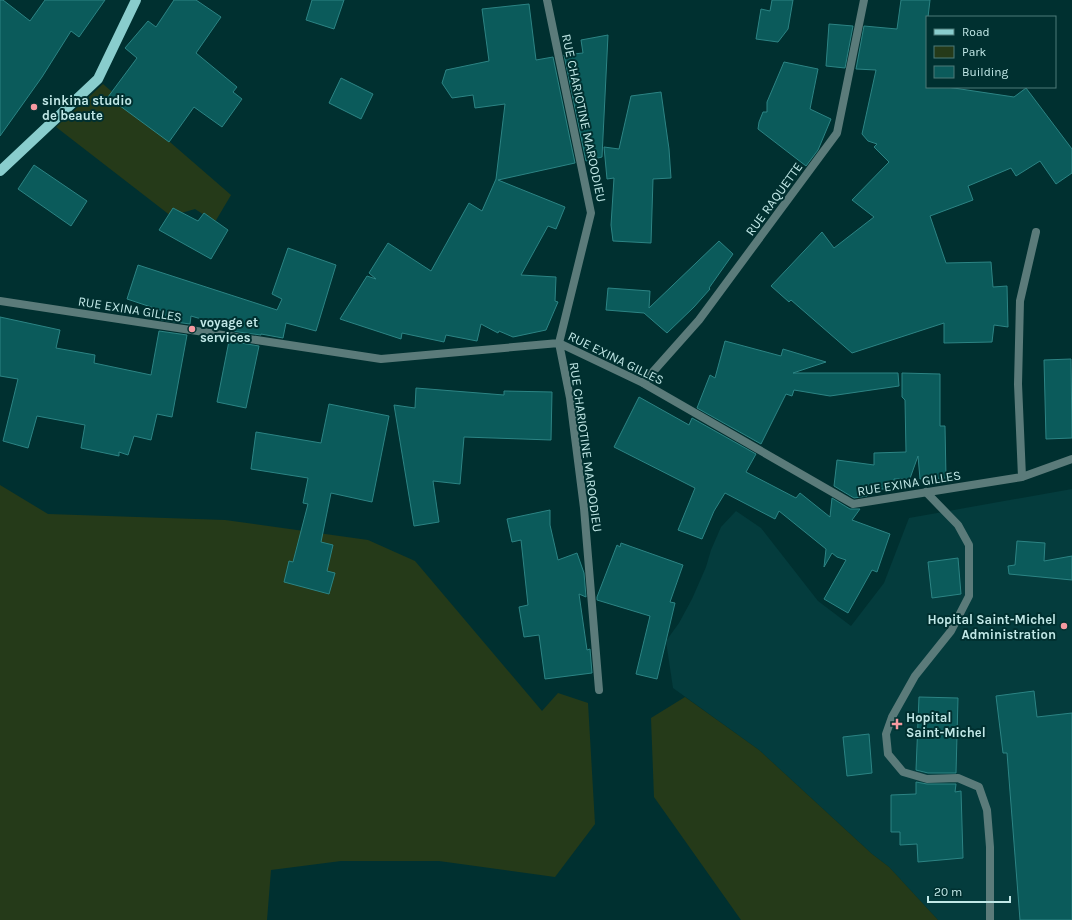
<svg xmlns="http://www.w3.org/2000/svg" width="1072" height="920" font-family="Karla,sans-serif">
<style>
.built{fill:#043c3d}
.green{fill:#253a19}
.building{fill:#0b5b5b;stroke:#2c8484}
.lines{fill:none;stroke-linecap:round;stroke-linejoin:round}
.service{stroke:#5b7b7a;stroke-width:8}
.minor{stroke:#5b7b7a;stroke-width:8}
.primary{stroke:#89cdcd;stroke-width:10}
.poi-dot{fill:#f49aa1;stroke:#003030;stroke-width:1.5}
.labels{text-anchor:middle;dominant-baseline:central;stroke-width:4;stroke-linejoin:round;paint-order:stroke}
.poi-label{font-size:13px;font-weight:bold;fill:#c1e8e7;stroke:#003030;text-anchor:start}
.street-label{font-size:13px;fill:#c1e8e7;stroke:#003030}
</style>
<rect width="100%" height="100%" fill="#003030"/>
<path class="built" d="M 1072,489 L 1072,920 L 938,920 L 889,867 L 872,854 L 759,750 L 673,688 L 666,641 L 679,623 L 692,599 L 706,567 L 711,550 L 721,527 L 736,511 L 761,528 L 818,601 L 851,626 L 884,583 L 909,518 Z"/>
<path class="green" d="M 103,84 L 231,195 L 215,222 L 195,209 L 171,216 L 56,127 Z
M 0,485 L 48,514 L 225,520 L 368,540 L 415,561 L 542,711 L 558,693 L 588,703 L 595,824 L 555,877 L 439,861 L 341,861 L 271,870 L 267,920 L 0,920 Z
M 685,697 L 759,750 L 872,854 L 889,867 L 938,920 L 741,920 L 654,797 L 651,718 Z"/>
<path class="building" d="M 0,0 L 3,0 L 30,21 L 45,0 L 105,0 L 79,37 L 71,31 L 42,77 L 0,136 Z
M 174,0 L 196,0 L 221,17 L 196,53 L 237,87 L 233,92 L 242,99 L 222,127 L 194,107 L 169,142 L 108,97 L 137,58 L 125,48 L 148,21 L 156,27 Z
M 312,0 L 344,0 L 334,29 L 306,20 Z
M 772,0 L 793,0 L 788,29 L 778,42 L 756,39 L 761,9 L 770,11 Z
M 901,0 L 930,0 L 928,17 L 927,17 L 927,87 L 947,87 L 1014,97 L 1026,88 L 1072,149 L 1072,173 L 1056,184 L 1040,161 L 1016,176 L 1011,168 L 968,186 L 973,200 L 930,216 L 946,263 L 991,262 L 993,287 L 1007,286 L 1008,327 L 994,325 L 992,342 L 944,343 L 944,323 L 852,353 L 791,300 L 789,302 L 771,286 L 822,232 L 834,248 L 874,217 L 852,200 L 889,162 L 874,147 L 877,144 L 868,141 L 862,134 L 876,70 L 856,69 L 864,26 L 897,29 Z
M 529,4 L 536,60 L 553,57 L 575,163 L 498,180 L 565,207 L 556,229 L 548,226 L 521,275 L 556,277 L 555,301 L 558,302 L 546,330 L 513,337 L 499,331 L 498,333 L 481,324 L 477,341 L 446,335 L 444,342 L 402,333 L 401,339 L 340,319 L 367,276 L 376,279 L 369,273 L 388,243 L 431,271 L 469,203 L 482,211 L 496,179 L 505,104 L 475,108 L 473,95 L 452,98 L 442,83 L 446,70 L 489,61 L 482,9 Z
M 829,24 L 853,26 L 845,68 L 826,66 Z
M 608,35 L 602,157 L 586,161 L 564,55 L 583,53 L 581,40 Z
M 784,62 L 818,69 L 810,109 L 831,119 L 818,150 L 806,166 L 758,129 L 759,122 L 763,112 L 767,112 L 767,102 Z
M 341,78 L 373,94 L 361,119 L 329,103 Z
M 661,92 L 669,149 L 671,178 L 653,179 L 651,243 L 613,241 L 611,225 L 614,178 L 607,179 L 604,147 L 619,149 L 631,96 Z
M 34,165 L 87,201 L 71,226 L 18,189 Z
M 173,208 L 198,221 L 204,213 L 228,230 L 211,259 L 159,230 Z
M 719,241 L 733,254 L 709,288 L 710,289 L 694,307 L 667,333 L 644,313 L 606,310 L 608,288 L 650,291 L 649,308 Z
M 288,248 L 336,265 L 316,331 L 286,323 L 283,338 L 261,334 L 261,335 L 231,331 L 232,328 L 191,316 L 190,324 L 161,320 L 163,311 L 127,299 L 138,265 L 277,310 L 282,299 L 272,294 Z
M 0,317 L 60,330 L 56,348 L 95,355 L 94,363 L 151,375 L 159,331 L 187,335 L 172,417 L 157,414 L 151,440 L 134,436 L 128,455 L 119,452 L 119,456 L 81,448 L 85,425 L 37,416 L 28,448 L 3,441 L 18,379 L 0,376 Z
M 229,341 L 259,346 L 246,408 L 217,402 Z
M 725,341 L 781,356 L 783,349 L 826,362 L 793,373 L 898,373 L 899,386 L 830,396 L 794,390 L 792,396 L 786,394 L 761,444 L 697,408 L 710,375 L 715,378 Z
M 1071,359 L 1072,438 L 1046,439 L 1044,360 Z
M 902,373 L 940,374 L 940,426 L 945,426 L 946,478 L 920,479 L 918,456 L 908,484 L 906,483 L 906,479 L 894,479 L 894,489 L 871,489 L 867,496 L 854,498 L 834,486 L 837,460 L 874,465 L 874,453 L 906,452 L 905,400 L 902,397 Z
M 416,388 L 504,395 L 504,391 L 552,392 L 551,440 L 464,437 L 460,484 L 433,481 L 439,522 L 414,526 L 394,405 L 415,408 Z
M 639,397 L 689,425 L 692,418 L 756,454 L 746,472 L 796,498 L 800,493 L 830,517 L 832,498 L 850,509 L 860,509 L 852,520 L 890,534 L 877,572 L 872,570 L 848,613 L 824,599 L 846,560 L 837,557 L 832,553 L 824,567 L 826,549 L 779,511 L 775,519 L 725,493 L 714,511 L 702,539 L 678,530 L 695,488 L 614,447 Z
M 329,404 L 389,416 L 372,502 L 331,493 L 321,542 L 333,545 L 327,571 L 335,573 L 329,594 L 284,582 L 289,561 L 293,562 L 308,504 L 303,503 L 308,478 L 251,469 L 256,432 L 321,443 Z
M 550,510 L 550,525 L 558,560 L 577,553 L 584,573 L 586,597 L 579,594 L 587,650 L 590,649 L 592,673 L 545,679 L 539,635 L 524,637 L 519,607 L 528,605 L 521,540 L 512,542 L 507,519 Z
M 1017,541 L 1045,543 L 1044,561 L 1072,556 L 1072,580 L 1009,574 L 1008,566 L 1015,565 Z
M 621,543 L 683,565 L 670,602 L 675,603 L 657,679 L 636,674 L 650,616 L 597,600 L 597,597 L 617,545 L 620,547 Z
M 958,558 L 961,594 L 932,598 L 928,562 Z
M 1034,691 L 1037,717 L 1072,713 L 1072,920 L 1020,920 L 1007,753 L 1003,753 L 996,696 Z
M 919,697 L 958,698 L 956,773 L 928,773 L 916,770 Z
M 869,734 L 872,773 L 847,776 L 843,737 Z
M 916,782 L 927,784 L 956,784 L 955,792 L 961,791 L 963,858 L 918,862 L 917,844 L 900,845 L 900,832 L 891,832 L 891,795 L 916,794 Z"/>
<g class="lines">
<path class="service" d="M 926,492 L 958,525 L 969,545 L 969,596 L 951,631 L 915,676 L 892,717 L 886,734 L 888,754 L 903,772 L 927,779 L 958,778 L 979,787 L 987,810 L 990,847 L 990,920"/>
<path class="minor" d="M 547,0 L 591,213 L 559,343 L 570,398 L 584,508 L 599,690
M 0,301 L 381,359 L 559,343 L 643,383 L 853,504 L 1022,477 L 1072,459
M 643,383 L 699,320 L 837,133 L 864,0
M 1022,477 L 1018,384 L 1020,301 L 1036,232"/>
<path class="primary" d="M 0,171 L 98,79 L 136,0"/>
</g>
<g class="poi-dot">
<circle cx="34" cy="107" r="4"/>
<circle cx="192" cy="329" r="4"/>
<circle cx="1064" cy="626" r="4"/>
<path d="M895 718h4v4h4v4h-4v4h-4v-4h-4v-4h4z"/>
</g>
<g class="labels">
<g class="poi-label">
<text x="42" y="100">sinkina studio<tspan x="42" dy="15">de beaute</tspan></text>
<text x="200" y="322">voyage et<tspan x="200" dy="15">services</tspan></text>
<text x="1056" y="619" text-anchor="end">Hopital Saint-Michel<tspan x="1056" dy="15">Administration</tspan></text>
<text x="906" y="717">Hopital<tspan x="906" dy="15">Saint-Michel</tspan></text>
</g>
<g class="street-label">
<text transform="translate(584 118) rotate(78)">RUE CHARIOTINE MAROODIEU</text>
<text transform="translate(774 199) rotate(-54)">RUE RAQUETTE</text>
<text transform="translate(130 309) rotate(9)">RUE EXINA GILLES</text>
<text transform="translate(616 358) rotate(26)">RUE EXINA GILLES</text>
<text transform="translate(586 447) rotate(82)">RUE CHARIOTINE MAROODIEU</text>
<text transform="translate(909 483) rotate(-9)">RUE EXINA GILLES</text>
</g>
</g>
<rect x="926" y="16" width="130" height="72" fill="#003030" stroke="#4d7a79"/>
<rect x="934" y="29" width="20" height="6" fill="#89cdcd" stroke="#4d7a79"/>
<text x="962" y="36" font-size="12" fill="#c1e8e7">Road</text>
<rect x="934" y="46" width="20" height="12" fill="#253a19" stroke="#4d7a79"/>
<text x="962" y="56" font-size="12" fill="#c1e8e7">Park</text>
<rect x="934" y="66" width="20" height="12" fill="#0b5b5b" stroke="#4d7a79"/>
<text x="962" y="76" font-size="12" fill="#c1e8e7">Building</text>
<path d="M928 896v6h82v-6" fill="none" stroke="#c1e8e7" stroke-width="2"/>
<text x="934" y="896" font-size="12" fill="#c1e8e7" stroke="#003030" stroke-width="3" paint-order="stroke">20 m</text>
</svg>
